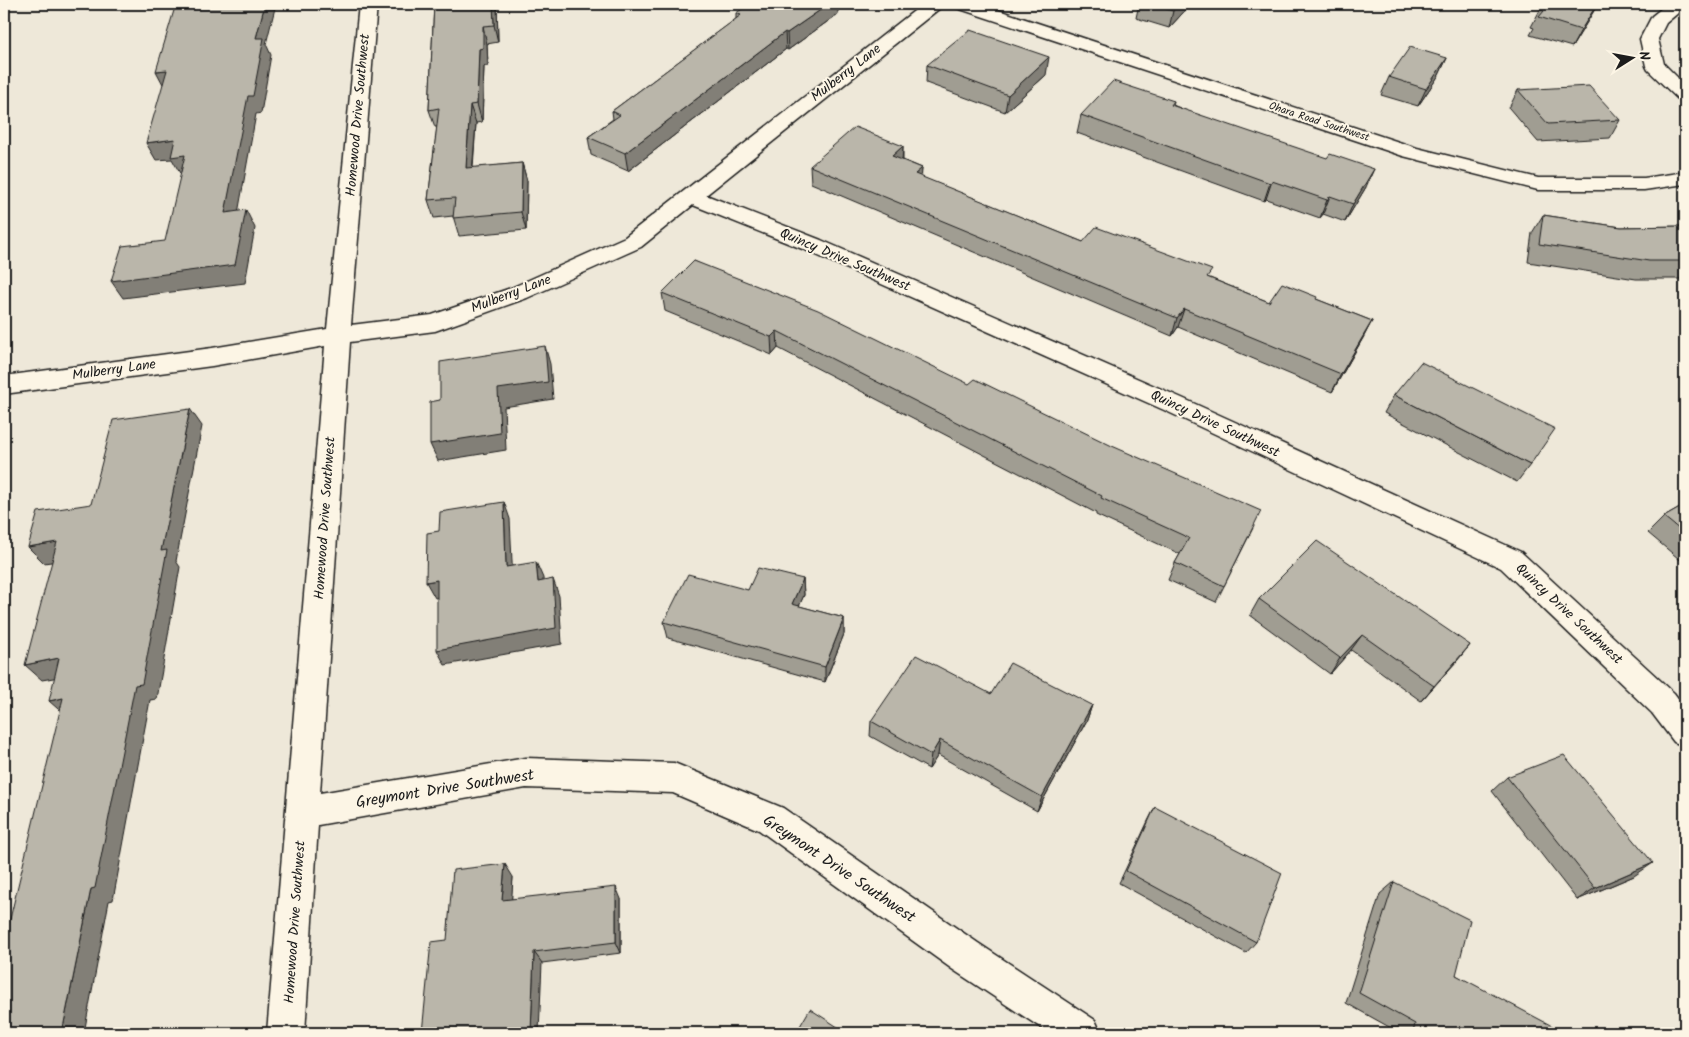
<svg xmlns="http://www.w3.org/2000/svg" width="1689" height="1037" font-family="Kalam,sans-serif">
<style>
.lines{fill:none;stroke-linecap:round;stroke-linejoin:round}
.minor-casing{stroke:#1c1c1c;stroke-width:3}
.minor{fill:#fcf5e5;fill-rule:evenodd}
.wall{fill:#a09d92;stroke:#1c1c1c}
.shaded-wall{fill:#827f77;stroke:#1c1c1c}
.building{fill:#bab6aa;stroke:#1c1c1c}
.labels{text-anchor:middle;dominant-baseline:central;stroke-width:4;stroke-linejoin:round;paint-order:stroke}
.far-street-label{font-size:11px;fill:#1c1c1c;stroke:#fcf5e5}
.street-label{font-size:14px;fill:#1c1c1c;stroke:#fcf5e5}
.near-street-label{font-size:16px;fill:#1c1c1c;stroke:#fcf5e5}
</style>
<rect width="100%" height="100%" fill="#eee8d9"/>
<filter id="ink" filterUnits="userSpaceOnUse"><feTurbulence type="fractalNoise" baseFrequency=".02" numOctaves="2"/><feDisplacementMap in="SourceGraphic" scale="10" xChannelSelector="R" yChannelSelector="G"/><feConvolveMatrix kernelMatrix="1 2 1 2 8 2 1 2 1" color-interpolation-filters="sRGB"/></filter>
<g filter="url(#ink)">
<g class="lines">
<g class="minor-casing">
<path id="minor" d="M 359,4 L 377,4 L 351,325 L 432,315 L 511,288 L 625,237 L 923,4 L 943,4 L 940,8 L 706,195 L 821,240 L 1182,398 L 1521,552 L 1674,693 L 1685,708 L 1685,746 L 1674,742 L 1652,713 L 1501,568 L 1164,410 L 805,250 L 693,205 L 641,247 L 527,298 L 435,331 L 350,342 L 320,793 L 526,758 L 674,763 L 783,808 L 978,943 L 1095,1020 L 1101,1033 L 1049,1033 L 952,969 L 759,830 L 673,793 L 526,788 L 318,825 L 305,1033 L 267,1033 L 325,346 L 212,366 L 4,394 L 4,376 L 212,348 L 327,329 Z
M 954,4 L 980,4 L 1417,148 L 1538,178 L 1644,178 L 1685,172 L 1685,184 L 1644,190 L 1538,190 L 1403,156 L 957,8 Z
M 1667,4 L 1685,4 L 1684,8 L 1666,23 L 1658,39 L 1664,64 L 1685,85 L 1685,101 L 1678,99 L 1648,70 L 1646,66 L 1640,39 L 1652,16 Z"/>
</g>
<use href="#minor" class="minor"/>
</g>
<path class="wall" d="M 434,4 L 497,4 L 498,42 L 487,44 L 488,66 L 484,66 L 482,122 L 476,123 L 473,168 L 522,163 L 527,181 L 526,230 L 459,236 L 453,216 L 434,218 L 428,200 L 437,127 L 435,127 L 429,110 Z
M 1139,4 L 1191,4 L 1169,28 L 1136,18 Z
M 1598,4 L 1572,47 L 1530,35 L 1534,28 L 1531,27 L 1540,10 Z
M 736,13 L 838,14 L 788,50 L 786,49 L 628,171 L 591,155 L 588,137 L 613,119 L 612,111 L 736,19 Z
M 1447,58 L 1439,75 L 1418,106 L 1381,95 L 1389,77 Z
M 927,65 L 1046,75 L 1005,112 L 926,83 Z
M 1518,90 L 1620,120 L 1610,138 L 1538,142 L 1509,108 Z
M 1174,101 L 1173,105 L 1366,187 L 1345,222 L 1323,214 L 1320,218 L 1266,199 L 1264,201 L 1077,133 L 1081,115 Z
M 903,146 L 903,160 L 922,168 L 921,177 L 1083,242 L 1210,278 L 1269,302 L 1316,299 L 1372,321 L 1363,338 L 1332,392 L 1178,327 L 1172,336 L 811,183 L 810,166 Z
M 1543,215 L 1621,227 L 1685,226 L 1685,279 L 1636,279 L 1528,262 L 1532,233 Z
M 694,261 L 1253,528 L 1216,602 L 1168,580 L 1175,563 L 1180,554 L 1096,515 L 1096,513 L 778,348 L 772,355 L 665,311 L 662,293 Z
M 1394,395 L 1530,465 L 1517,482 L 1384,413 Z
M 1685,505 L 1685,564 L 1648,533 L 1664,517 Z
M 803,579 L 804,595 L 799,606 L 844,618 L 844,634 L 825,682 L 668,638 L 664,622 L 748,590 Z
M 1259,599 L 1470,645 L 1421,701 L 1351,650 L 1330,674 L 1250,615 Z
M 991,694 L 1092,705 L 1087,720 L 1037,811 L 938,755 L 929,769 L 870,736 L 871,721 Z
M 1507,777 L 1634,876 L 1577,900 L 1492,791 Z
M 1155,807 L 1256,942 L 1246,953 L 1119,883 L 1148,821 Z
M 513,877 L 511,899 L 621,899 L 621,953 L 542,963 L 447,940 Z
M 1394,882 L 1456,975 L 1552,1033 L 1400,1033 L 1346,1003 L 1380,894 Z"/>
<path class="shaded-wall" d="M 265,4 L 276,4 L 266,44 L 271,55 L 261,113 L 256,114 L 235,230 L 225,213 L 256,38 Z
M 493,4 L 497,4 L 498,42 L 494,25 Z
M 829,4 L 838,4 L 838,14 L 788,50 L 787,33 Z
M 1180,4 L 1191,4 L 1169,28 L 1173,11 Z
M 1597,4 L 1598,4 L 1572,47 L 1581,30 Z
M 483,26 L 487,44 L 488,66 L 484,66 L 482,122 L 477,104 L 479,49 Z
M 785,32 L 786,49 L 628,171 L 625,153 Z
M 1049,57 L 1046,75 L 1005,112 L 1008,95 Z
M 1447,58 L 1439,75 L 1418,106 L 1426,89 Z
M 167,70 L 165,88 L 156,71 Z
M 470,105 L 476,123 L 471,186 L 466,168 Z
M 175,139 L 185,155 L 181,175 L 172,159 L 156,160 L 146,143 Z
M 903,146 L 902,163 L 892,156 Z
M 522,163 L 527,181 L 526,230 L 521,212 Z
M 922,168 L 921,186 L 915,174 Z
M 1374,169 L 1366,187 L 1345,222 L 1353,204 Z
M 1272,181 L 1266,199 L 1264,201 L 1270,183 Z
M 1330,196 L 1323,214 L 1320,218 L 1327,200 Z
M 246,210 L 255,228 L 245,283 L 123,298 L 111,281 Z
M 1184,309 L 1178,327 L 1172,336 L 1177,318 Z
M 1372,321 L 1363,338 L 1332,392 L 1341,374 Z
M 777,331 L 778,348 L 772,355 L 771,337 Z
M 545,346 L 550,364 L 553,399 L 504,407 L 506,450 L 438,461 L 430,444 L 498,389 Z
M 190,409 L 202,426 L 176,561 L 180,567 L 157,699 L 150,700 L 113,900 L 109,901 L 84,1033 L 62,1033 L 91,889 Z
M 504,502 L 510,519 L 513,583 L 506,567 Z
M 57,542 L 72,559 L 44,563 L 28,547 Z
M 536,562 L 543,578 L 544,598 L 538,582 Z
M 553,579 L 559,596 L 562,644 L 445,665 L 437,650 Z
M 803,579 L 804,595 L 793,620 L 792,604 Z
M 437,580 L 445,596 L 435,598 L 426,582 Z
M 844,618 L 844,634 L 825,682 L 825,667 Z
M 1362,635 L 1351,650 L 1330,674 L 1340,658 Z
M 1470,645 L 1457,661 L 1421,701 L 1434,686 Z
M 59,658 L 76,674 L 42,680 L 25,665 Z
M 63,698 L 66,716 L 49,701 Z
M 1092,705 L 1087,720 L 1037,811 L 1042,797 Z
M 940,740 L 938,755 L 929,769 L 931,755 Z
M 1653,863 L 1634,876 L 1577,900 L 1595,888 Z
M 505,864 L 513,877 L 511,912 L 502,900 Z
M 616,887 L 621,899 L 621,953 L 616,942 Z
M 534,952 L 542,963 L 539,1033 L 531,1033 Z"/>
<path class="building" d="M 208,4 L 265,4 L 256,38 L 264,38 L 253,96 L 248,96 L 225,213 L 246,210 L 235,265 L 111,281 L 122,246 L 165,241 L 185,155 L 171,157 L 175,139 L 146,143 L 167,70 L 156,71 L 175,7 Z
M 434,4 L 493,4 L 494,25 L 483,26 L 483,48 L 479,49 L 477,104 L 470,105 L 466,168 L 522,163 L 521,212 L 453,218 L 455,198 L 428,200 L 439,108 L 429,110 Z
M 750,4 L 829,4 L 787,33 L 785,32 L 625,153 L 588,137 L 620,115 L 612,111 L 741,15 L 736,13 Z
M 1149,4 L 1180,4 L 1173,11 Z
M 1544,4 L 1597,4 L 1581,30 L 1539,17 L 1544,11 L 1540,10 Z
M 970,30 L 1049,57 L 1008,95 L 927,65 Z
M 1410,47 L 1447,58 L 1426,89 L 1389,77 Z
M 1113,81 L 1174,101 L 1171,105 L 1327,158 L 1330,154 L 1374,169 L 1353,204 L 1330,196 L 1327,200 L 1272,181 L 1270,183 L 1081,115 Z
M 1589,86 L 1620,120 L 1548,124 L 1518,90 Z
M 855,127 L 903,146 L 892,156 L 922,168 L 915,174 L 1083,242 L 1096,227 L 1212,270 L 1207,277 L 1269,302 L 1282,283 L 1317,297 L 1316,299 L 1372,321 L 1341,374 L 1184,309 L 1177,318 L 810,166 Z
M 1543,215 L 1621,227 L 1685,226 L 1685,261 L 1649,261 L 1539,244 Z
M 694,261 L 818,310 L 969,384 L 975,379 L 1112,446 L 1261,511 L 1224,586 L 1175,563 L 1189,538 L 1101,498 L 1102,496 L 777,331 L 771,337 L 662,293 Z
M 545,346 L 548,382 L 498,389 L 500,433 L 430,444 L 430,402 L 440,400 L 440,362 Z
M 1421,362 L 1555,429 L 1530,465 L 1394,395 Z
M 190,409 L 161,551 L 167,550 L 142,684 L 135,685 L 95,888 L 91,889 L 62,1033 L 4,1033 L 4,944 L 63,698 L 49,701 L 59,658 L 25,665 L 57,542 L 28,547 L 38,512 L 91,504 L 113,420 Z
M 504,502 L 506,567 L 536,562 L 538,582 L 553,579 L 556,628 L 437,650 L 437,580 L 426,582 L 427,533 L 439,531 L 440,512 Z
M 1685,505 L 1685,534 L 1664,517 Z
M 1317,541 L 1470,645 L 1434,686 L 1362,635 L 1340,658 L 1259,599 Z
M 758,568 L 803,579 L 792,604 L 844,618 L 825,667 L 664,622 L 688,574 L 748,590 Z
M 916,655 L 991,694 L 1010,663 L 1092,705 L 1042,797 L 940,740 L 931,755 L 871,721 Z
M 1564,755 L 1653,863 L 1595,888 L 1507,777 Z
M 1155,807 L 1282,873 L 1256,942 L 1126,871 Z
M 505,864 L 502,900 L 616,887 L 616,942 L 534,952 L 531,1033 L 422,1033 L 431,942 L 447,940 L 453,870 Z
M 1394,882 L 1470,920 L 1456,975 L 1554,1027 L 1552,1033 L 1413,1033 L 1415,1024 L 1359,993 Z
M 810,1009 L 847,1033 L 796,1033 Z"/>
</g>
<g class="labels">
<g class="far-street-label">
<text transform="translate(1319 122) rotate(18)">Ohara Road Southwest</text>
</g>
<g class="street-label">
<text transform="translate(846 73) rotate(-38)">Mulberry Lane</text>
<text transform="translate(358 115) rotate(-85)">Homewood Drive Southwest</text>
<text transform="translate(845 260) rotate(23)">Quincy Drive Southwest</text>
<text transform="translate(511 294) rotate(-21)">Mulberry Lane</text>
<text transform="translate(114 370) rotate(-8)">Mulberry Lane</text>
<text transform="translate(1215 424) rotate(25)">Quincy Drive Southwest</text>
<text transform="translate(325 518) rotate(-86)">Homewood Drive Southwest</text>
<text transform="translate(1569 614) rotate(43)">Quincy Drive Southwest</text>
<text transform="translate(295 922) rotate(-86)">Homewood Drive Southwest</text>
</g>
<g class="near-street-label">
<text transform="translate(445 789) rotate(-9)">Greymont Drive Southwest</text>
<text transform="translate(839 869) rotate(34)">Greymont Drive Southwest</text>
</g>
</g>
<rect width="1689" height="1037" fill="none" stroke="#fcf5e5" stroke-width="20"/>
<rect x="10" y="10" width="1669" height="1017" fill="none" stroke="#1c1c1c" stroke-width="2" filter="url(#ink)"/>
<g transform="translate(1632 58) rotate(79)" stroke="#fcf5e5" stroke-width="4" paint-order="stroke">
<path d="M0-4L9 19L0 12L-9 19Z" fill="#1c1c1c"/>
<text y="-8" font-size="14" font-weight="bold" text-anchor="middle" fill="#1c1c1c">N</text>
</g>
</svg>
